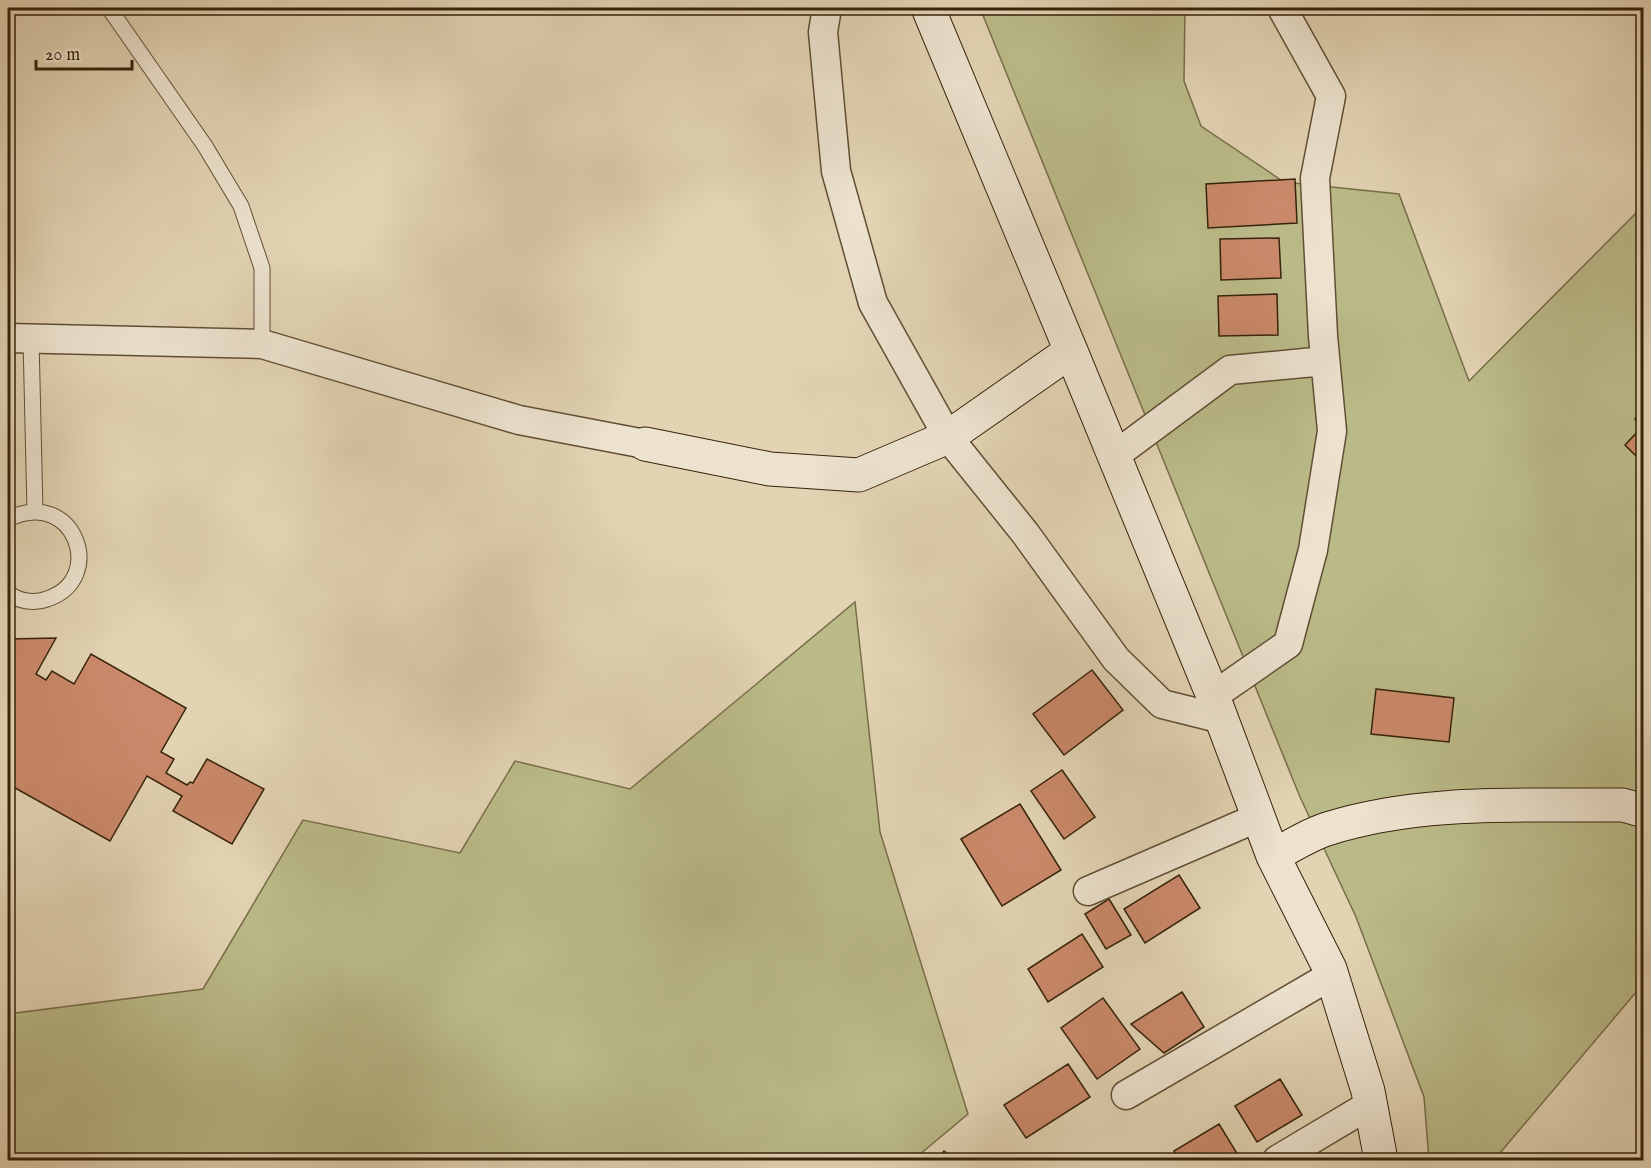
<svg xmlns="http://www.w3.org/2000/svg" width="1651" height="1168" font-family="'IM FELL English',serif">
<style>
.green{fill:#baba88;stroke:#786e49;stroke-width:1.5}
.building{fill:#ca896a;stroke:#36230a;stroke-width:1.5}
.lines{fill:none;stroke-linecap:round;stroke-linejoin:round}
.lane-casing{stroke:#614f34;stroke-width:17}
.street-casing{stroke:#614f34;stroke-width:31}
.secondary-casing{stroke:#36230a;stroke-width:35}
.lane{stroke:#ece2ce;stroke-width:15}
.street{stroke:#ece2ce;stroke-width:28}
.secondary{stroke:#ece2ce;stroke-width:33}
</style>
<rect width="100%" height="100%" fill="#e2d3b3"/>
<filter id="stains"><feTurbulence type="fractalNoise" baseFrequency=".00333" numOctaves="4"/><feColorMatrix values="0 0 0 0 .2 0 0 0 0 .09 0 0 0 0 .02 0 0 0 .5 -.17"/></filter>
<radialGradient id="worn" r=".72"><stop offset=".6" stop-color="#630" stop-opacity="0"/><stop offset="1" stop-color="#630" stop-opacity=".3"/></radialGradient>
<path class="green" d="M 980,8 L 1185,8 L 1184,81 L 1201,126 L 1284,182 L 1399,194 L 1469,381 L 1643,206 L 1643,984 L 1494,1160 L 1429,1160 L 1424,1097 L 1356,917 L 1300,797 Z
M 855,602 L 880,832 L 968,1114 L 913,1160 L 8,1160 L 8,1014 L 203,989 L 303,820 L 460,853 L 515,761 L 630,789 Z"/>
<path class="building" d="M 1295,179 L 1297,223 L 1208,228 L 1206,184 Z
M 1279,238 L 1281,278 L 1221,280 L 1220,239 Z
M 1277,294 L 1278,335 L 1219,336 L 1218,296 Z
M 1644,410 L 1644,464 L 1625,445 L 1640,429 L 1635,419 Z
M 56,638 L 36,674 L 46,680 L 52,671 L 74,684 L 91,654 L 186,708 L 161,752 L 174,759 L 166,773 L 187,785 L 190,782 L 193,783 L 207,759 L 264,789 L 232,844 L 173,811 L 182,796 L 147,776 L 110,841 L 8,784 L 8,639 Z
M 1092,670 L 1123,710 L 1064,755 L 1033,714 Z
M 1376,689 L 1454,698 L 1449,742 L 1371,734 Z
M 1062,770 L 1095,817 L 1064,839 L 1031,791 Z
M 1020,804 L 1061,870 L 1002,906 L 961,839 Z
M 1179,875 L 1200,908 L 1145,943 L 1124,909 Z
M 1109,899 L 1131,935 L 1106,949 L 1085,914 Z
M 1082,934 L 1103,967 L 1048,1002 L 1028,969 Z
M 1182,992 L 1204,1027 L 1164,1053 L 1131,1024 Z
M 1103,998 L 1140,1049 L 1097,1079 L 1061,1028 Z
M 1068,1064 L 1090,1097 L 1026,1138 L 1004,1105 Z
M 1280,1079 L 1302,1115 L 1257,1142 L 1235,1106 Z
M 1219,1124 L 1241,1160 L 1180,1160 L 1174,1151 Z
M 944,1151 L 957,1160 L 937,1160 Z"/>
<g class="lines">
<g class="lane-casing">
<path id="lane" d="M 109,8 L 205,146 L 241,206 L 262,268 L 262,344
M 31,339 L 35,511
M 8,519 C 74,486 108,579 47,599 C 34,604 18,601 8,593"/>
</g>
<g class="street-casing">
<path id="street" d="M 827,8 L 823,32 L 836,171 L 873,303 L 948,437 L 1025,533 L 1116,659 L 1162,704 L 1222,719
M 8,338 L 262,344 L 519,420 L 645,444
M 1114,456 L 1230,370 L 1325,361
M 1213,696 L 1288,644 L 1313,550 L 1332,431 L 1323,336 L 1315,178 L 1331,96 L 1282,8
M 1088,891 L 1259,817
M 1126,1095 L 1332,975
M 1277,1160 L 1371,1104"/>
</g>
<g class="secondary-casing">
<path id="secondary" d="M 928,8 L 1071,351 L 1213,696 L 1273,856 L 1330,969 L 1368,1091 L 1381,1160
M 645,444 L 770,469 L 859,475 L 948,437 L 1071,351
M 1273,856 C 1290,847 1308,835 1327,829 C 1421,799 1525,806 1623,805 L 1644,811"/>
</g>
<use href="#lane" class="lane"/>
<use href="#street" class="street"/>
<use href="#secondary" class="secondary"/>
</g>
<rect width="1651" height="1168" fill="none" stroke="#e2d3b3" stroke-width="30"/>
<rect x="9" y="9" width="1633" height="1150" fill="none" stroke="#36230a" stroke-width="3"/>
<rect x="15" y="15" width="1621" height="1138" fill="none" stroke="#36230a" stroke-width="1.5"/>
<path d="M36 60v9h96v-9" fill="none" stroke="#36230a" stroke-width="3"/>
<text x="45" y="60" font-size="18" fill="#36230a" stroke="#ece2ce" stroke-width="4.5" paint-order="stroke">20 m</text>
<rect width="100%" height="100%" filter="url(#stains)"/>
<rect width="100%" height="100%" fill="url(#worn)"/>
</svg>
